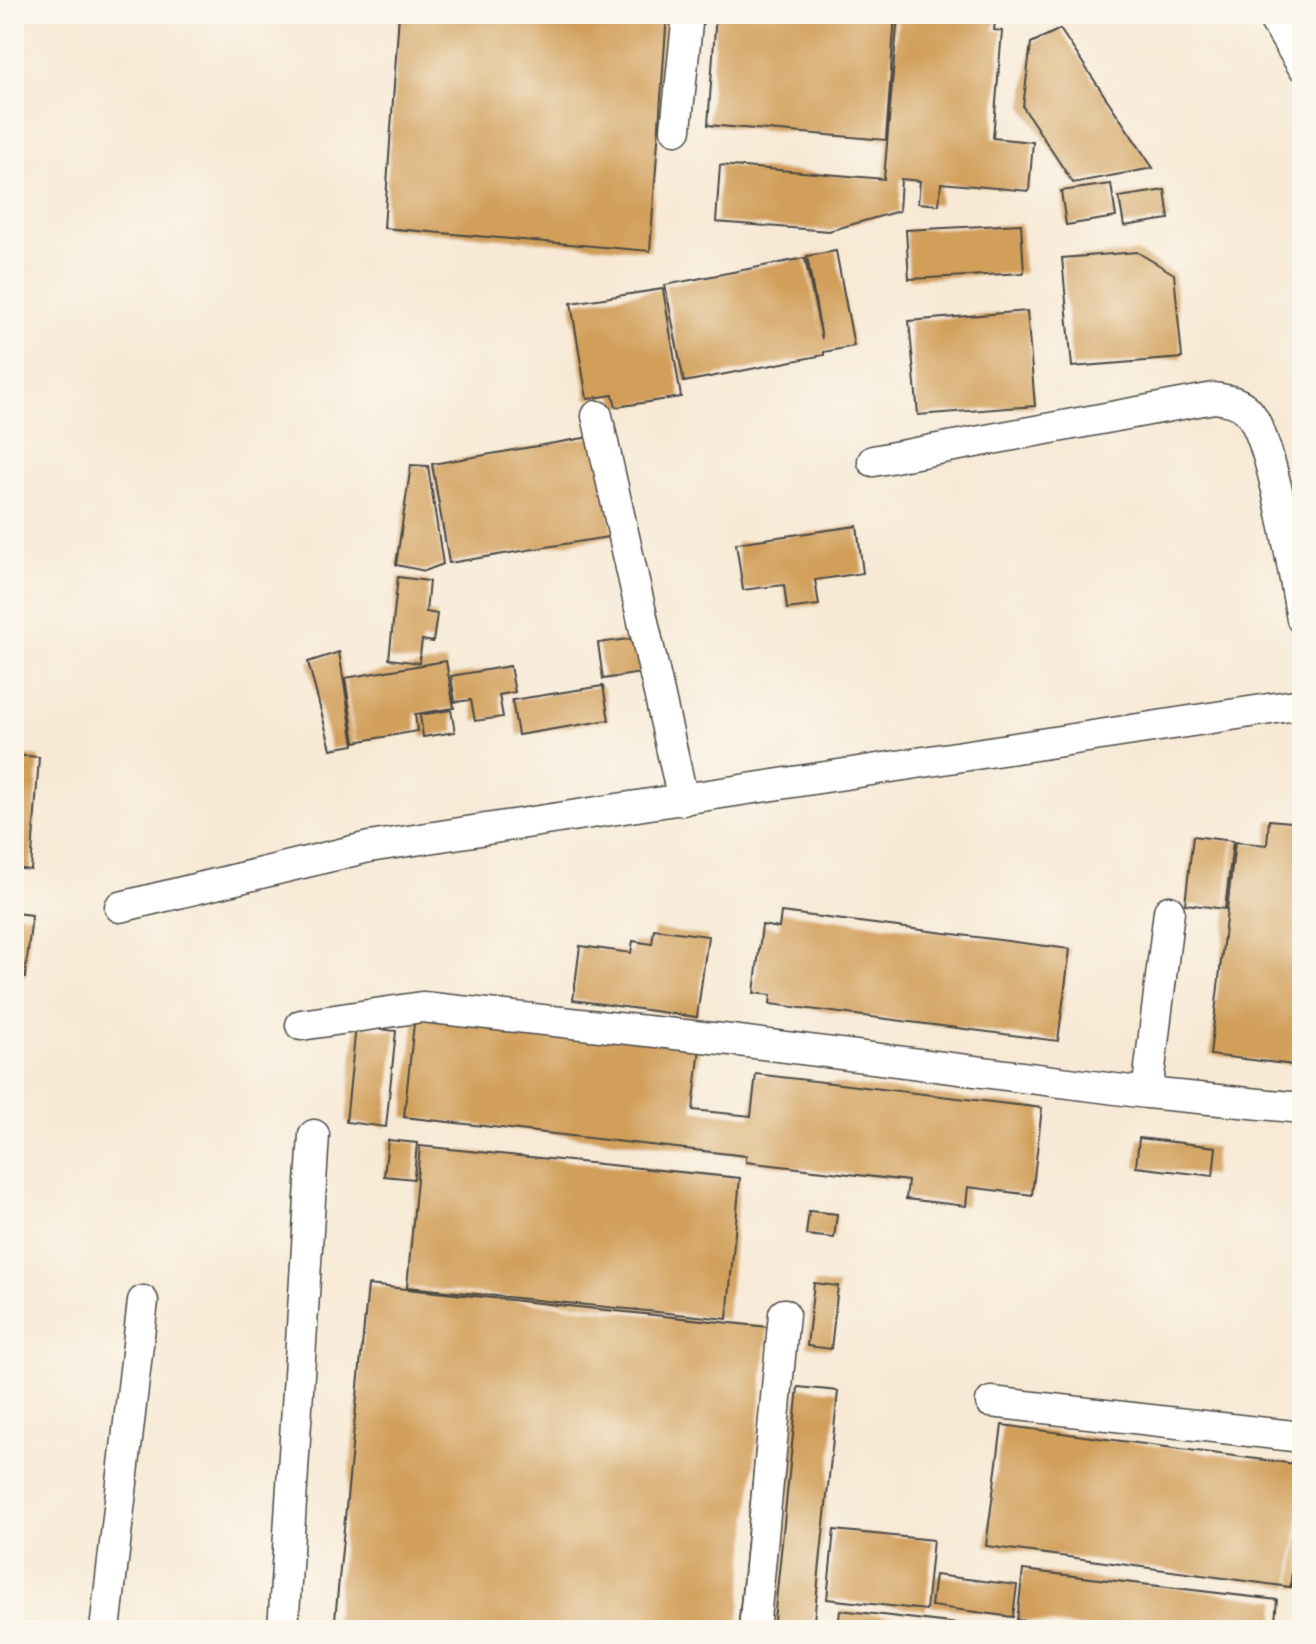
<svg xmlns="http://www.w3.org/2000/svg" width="1316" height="1644" font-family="Pangolin,sans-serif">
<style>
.building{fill:#d19f5a}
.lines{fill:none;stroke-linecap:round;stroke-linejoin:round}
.minor-casing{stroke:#4a4844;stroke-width:33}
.minor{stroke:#fff;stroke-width:30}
</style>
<rect width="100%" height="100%" fill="#fbf7ec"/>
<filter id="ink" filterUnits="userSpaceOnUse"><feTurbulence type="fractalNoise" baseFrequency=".0125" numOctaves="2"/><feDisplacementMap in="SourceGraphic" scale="16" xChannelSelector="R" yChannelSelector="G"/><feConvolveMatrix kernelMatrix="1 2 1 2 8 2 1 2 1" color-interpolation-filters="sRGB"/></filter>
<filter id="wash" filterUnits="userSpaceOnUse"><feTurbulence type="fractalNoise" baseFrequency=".006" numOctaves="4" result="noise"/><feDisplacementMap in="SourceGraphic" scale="32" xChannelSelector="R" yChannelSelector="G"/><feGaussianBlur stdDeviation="1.8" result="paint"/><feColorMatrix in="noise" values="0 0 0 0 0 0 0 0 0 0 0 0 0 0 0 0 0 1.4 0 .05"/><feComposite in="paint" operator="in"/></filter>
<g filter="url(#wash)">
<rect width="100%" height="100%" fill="#f7e9d5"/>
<g id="blocks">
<path class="building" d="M 399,14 L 667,14 L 650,251 L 384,228 Z
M 716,14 L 895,14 L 886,140 L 708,125 Z
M 898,14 L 996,14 L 994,30 L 1002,31 L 993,138 L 1033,142 L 1029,191 L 941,183 L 939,205 L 918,203 L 920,181 L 901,179 L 899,211 L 829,231 L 716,222 L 720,165 L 884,179 Z
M 1060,29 L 1153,168 L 1073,183 L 1023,107 L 1031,43 Z
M 1111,184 L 1116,217 L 1066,225 L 1061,191 Z
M 1165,190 L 1169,219 L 1124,226 L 1119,197 Z
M 1021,224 L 1024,273 L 909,279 L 906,230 Z
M 836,251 L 854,346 L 824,352 L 824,355 L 684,382 L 665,285 L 805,258 L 822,339 L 807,256 Z
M 1137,252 L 1174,274 L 1182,358 L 1072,367 L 1062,258 Z
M 663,289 L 681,397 L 616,407 L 613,395 L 587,399 L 571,303 Z
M 1027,311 L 1035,406 L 918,415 L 909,321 Z
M 596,436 L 614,536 L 449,563 L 432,464 Z
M 411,465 L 428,466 L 443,564 L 425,571 L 396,565 Z
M 857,526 L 863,573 L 815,580 L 819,605 L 787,609 L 784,585 L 743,590 L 736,543 Z
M 398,577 L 429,581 L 426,612 L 437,614 L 433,642 L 422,640 L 419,663 L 389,659 Z
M 636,638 L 641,673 L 603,679 L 598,643 Z
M 339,652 L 354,745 L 331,749 L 308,662 Z
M 446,661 L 454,708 L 415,714 L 417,731 L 355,742 L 345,678 Z
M 510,666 L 515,692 L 499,695 L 503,717 L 475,721 L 471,700 L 455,702 L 451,676 Z
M 603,686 L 609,720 L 518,735 L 512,700 Z
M 451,710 L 455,732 L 423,737 L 420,715 Z
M 14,755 L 39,757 L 31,870 L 14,868 Z
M 1269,820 L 1302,823 L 1302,1066 L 1210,1055 L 1235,842 L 1267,845 Z
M 1193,836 L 1233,841 L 1225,909 L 1185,904 Z
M 781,912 L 1070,949 L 1058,1041 L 770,1004 L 771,995 L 754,993 L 762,925 L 779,928 Z
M 14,913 L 32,915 L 25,978 L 14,977 Z
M 654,929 L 708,936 L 697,1017 L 573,1000 L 580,946 L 631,953 L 633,941 L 652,944 Z
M 415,1014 L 700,1047 L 693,1110 L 751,1116 L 756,1074 L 1042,1108 L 1032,1195 L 968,1187 L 966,1206 L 906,1199 L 908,1181 L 746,1162 L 746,1156 L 404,1117 Z
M 356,1026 L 396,1031 L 386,1127 L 346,1122 Z
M 1139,1138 L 1216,1147 L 1213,1176 L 1136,1167 Z
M 388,1140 L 417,1143 L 414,1179 L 384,1176 Z
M 420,1146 L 740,1178 L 727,1319 L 407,1287 Z
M 809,1211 L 837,1214 L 834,1238 L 806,1235 Z
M 814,1283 L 838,1286 L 831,1349 L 807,1346 Z
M 368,1285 L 768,1327 L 738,1630 L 334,1630 Z
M 798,1387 L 838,1391 L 813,1630 L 773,1630 Z
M 1002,1425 L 1302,1465 L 1302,1494 L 1290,1587 L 986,1546 Z
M 1300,1528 L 1302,1528 L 1302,1589 L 1292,1587 Z
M 834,1530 L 933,1540 L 926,1610 L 827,1599 Z
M 1023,1570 L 1277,1600 L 1274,1630 L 1100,1630 L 1017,1620 Z
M 935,1575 L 1017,1585 L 1013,1617 L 931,1606 Z
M 840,1610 L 991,1628 L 991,1630 L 838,1630 Z"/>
</g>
</g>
<g filter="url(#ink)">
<use href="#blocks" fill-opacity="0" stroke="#4a4844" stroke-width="2"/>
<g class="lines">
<g class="minor-casing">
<path id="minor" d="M 1271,14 L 1302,65
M 676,129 L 688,14
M 597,416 L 683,800
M 873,461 L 1214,398 C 1227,400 1239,401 1248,411 C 1273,439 1294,577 1302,619
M 120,907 L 369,847 L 1302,704
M 301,1025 L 422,1007 L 731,1040 L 1147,1093 L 1302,1108
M 1147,1093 L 1169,911
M 991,1402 L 1302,1437
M 105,1630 L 143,1301
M 283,1630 L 314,1135
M 754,1630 L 784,1314"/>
</g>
<use href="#minor" class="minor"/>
</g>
</g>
<rect width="1316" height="1644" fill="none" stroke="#fbf7ec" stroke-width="48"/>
</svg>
